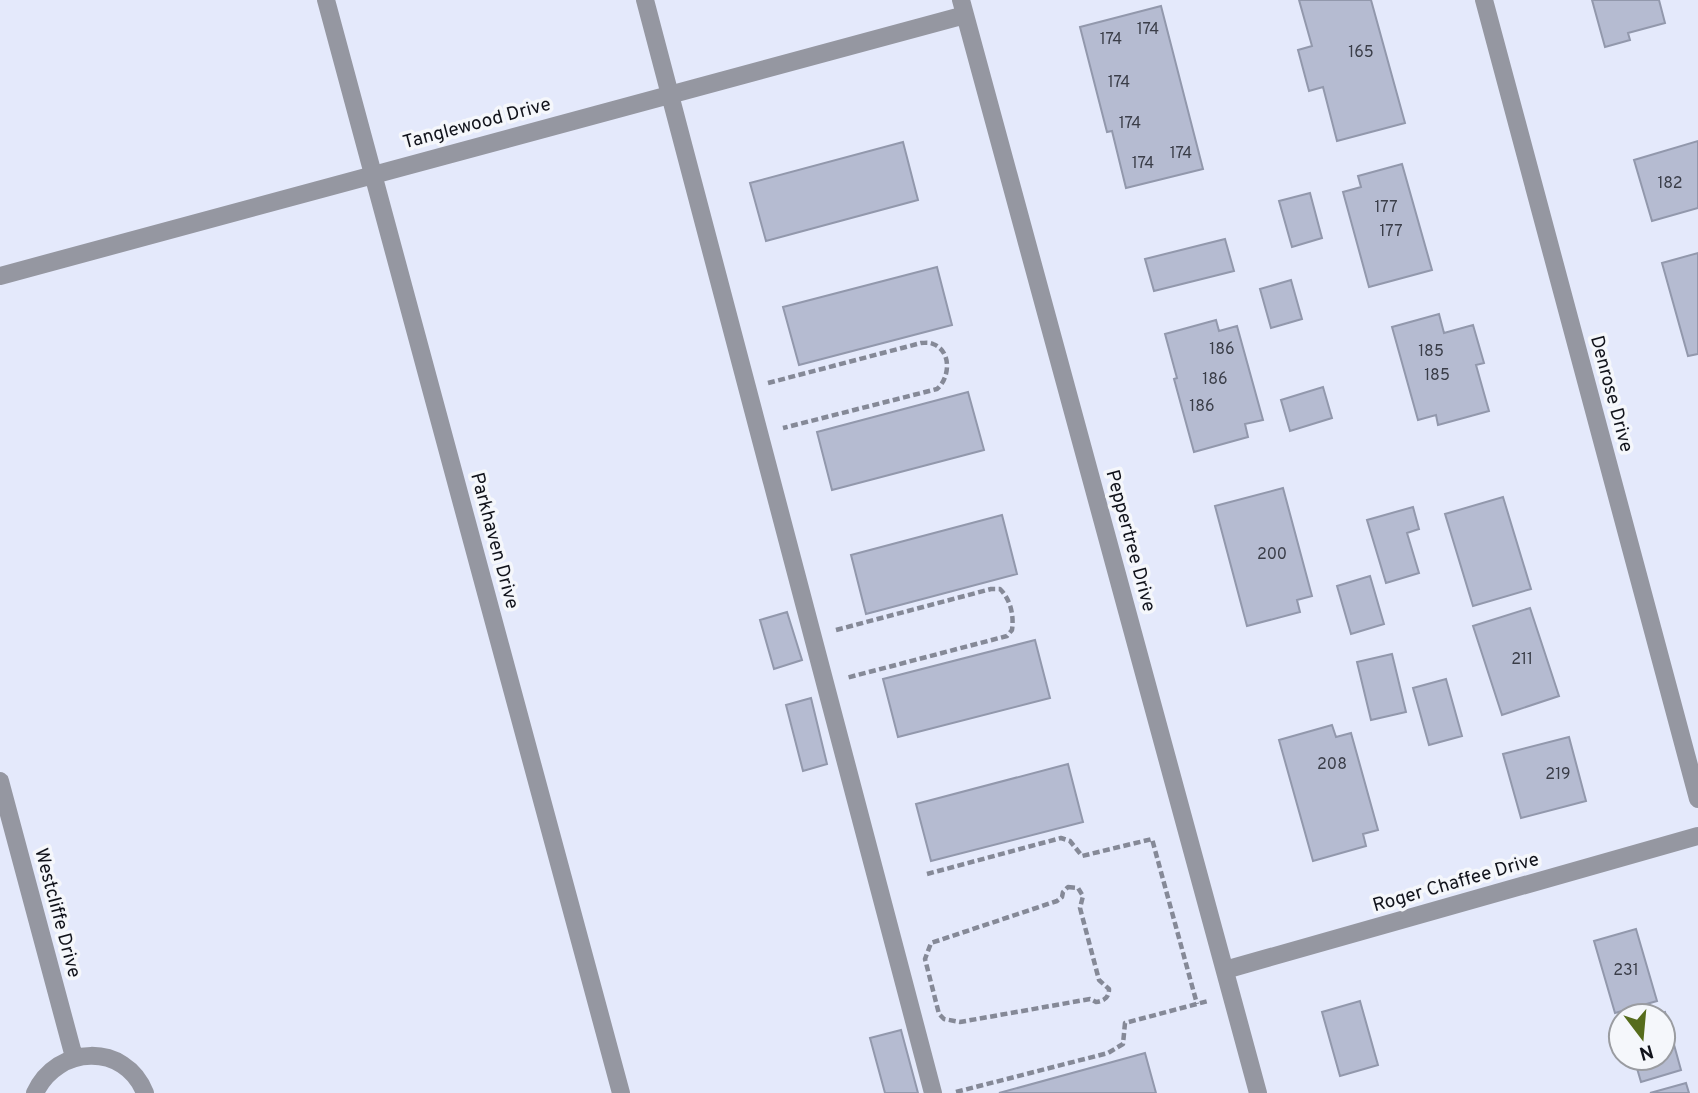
<svg xmlns="http://www.w3.org/2000/svg" width="1698" height="1093" font-family="Overpass,sans-serif">
<style>
.building{fill:#b5bbd1;stroke:#9298ac;stroke-width:2}
.lines{fill:none;stroke-linecap:round;stroke-linejoin:round}
.path{stroke:#858997;stroke-width:4.5;stroke-dasharray:7 3.5;stroke-linecap:butt}
.minor{stroke:#9597a1;stroke-width:18}
.labels{text-anchor:middle;dominant-baseline:central;stroke-width:7;stroke-linejoin:round;paint-order:stroke}
.number-label{font-size:16px;fill:#3a3d48}
.street-label{font-size:19px;fill:#11131b;stroke:#f5f7fb}
</style>
<rect width="100%" height="100%" fill="#e4e9fb"/>
<path class="building" d="M 1299,0 L 1371,0 L 1405,123 L 1337,141 L 1323,87 L 1309,91 L 1298,50 L 1312,46 Z
M 1592,0 L 1659,0 L 1665,23 L 1628,33 L 1630,40 L 1605,47 Z
M 1161,6 L 1203,169 L 1126,188 L 1112,131 L 1107,132 L 1080,27 Z
M 1698,141 L 1698,208 L 1652,221 L 1634,160 Z
M 903,142 L 918,200 L 766,241 L 750,183 Z
M 1402,164 L 1432,270 L 1369,287 L 1343,192 L 1361,187 L 1358,176 Z
M 1310,193 L 1322,238 L 1292,247 L 1279,201 Z
M 1225,239 L 1234,271 L 1154,291 L 1145,259 Z
M 1698,253 L 1698,354 L 1688,356 L 1662,263 Z
M 937,267 L 952,325 L 799,365 L 783,307 Z
M 1291,280 L 1302,319 L 1271,328 L 1260,289 Z
M 1439,314 L 1444,333 L 1473,325 L 1484,363 L 1476,365 L 1489,411 L 1438,425 L 1436,415 L 1418,420 L 1392,327 Z
M 1216,320 L 1219,331 L 1237,326 L 1263,420 L 1245,424 L 1248,437 L 1194,452 L 1174,379 L 1177,378 L 1165,334 Z
M 1323,387 L 1332,418 L 1290,431 L 1281,400 Z
M 968,392 L 984,450 L 832,490 L 817,432 Z
M 1283,488 L 1312,596 L 1297,600 L 1300,612 L 1247,626 L 1215,506 Z
M 1503,497 L 1531,589 L 1473,606 L 1445,514 Z
M 1413,507 L 1419,529 L 1407,533 L 1419,573 L 1386,583 L 1367,520 Z
M 1002,515 L 1017,574 L 866,614 L 851,555 Z
M 1370,576 L 1384,624 L 1351,634 L 1337,586 Z
M 1530,608 L 1559,696 L 1502,715 L 1473,626 Z
M 787,612 L 802,660 L 774,669 L 760,620 Z
M 1035,640 L 1050,698 L 898,737 L 883,679 Z
M 1392,654 L 1406,712 L 1371,720 L 1357,662 Z
M 1446,679 L 1462,736 L 1429,745 L 1413,688 Z
M 811,698 L 827,764 L 803,771 L 786,705 Z
M 1332,725 L 1336,737 L 1351,733 L 1378,830 L 1363,834 L 1366,846 L 1313,861 L 1279,740 Z
M 1569,737 L 1586,801 L 1521,818 L 1503,754 Z
M 1068,764 L 1083,822 L 931,861 L 916,804 Z
M 1636,929 L 1657,1001 L 1615,1013 L 1594,941 Z
M 1360,1001 L 1378,1065 L 1340,1076 L 1322,1012 Z
M 1665,1012 L 1681,1070 L 1641,1082 L 1634,1058 L 1663,1058 L 1663,1016 L 1652,1016 Z
M 901,1030 L 918,1093 L 885,1093 L 870,1038 Z
M 1145,1053 L 1156,1093 L 999,1093 Z
M 1686,1083 L 1689,1093 L 1650,1093 Z"/>
<g class="lines">
<path class="path" d="M 768,383 L 921,343 C 925,343 929,342 933,344 C 952,351 950,378 937,389 L 783,428
M 836,630 L 991,589 L 1000,589 C 1011,600 1014,616 1012,630 L 1007,636 L 846,678
M 927,874 L 1061,838 L 1070,841 L 1082,856 L 1152,839 L 1197,1004
M 1068,887 L 1078,888 L 1083,896 L 1080,908 L 1099,980 L 1109,989 C 1109,998 1104,1001 1096,1002 L 1090,999 L 960,1022 L 944,1019 L 939,1014 L 925,959 L 931,943 L 1057,901 L 1062,897 L 1063,892 Z
M 956,1092 L 1108,1053 L 1123,1044 L 1125,1023 L 1208,1001"/>
<path class="minor" d="M 326,0 L 621,1093
M 645,0 L 933,1093
M 961,0 L 1258,1093
M 1484,0 L 1698,799
M 0,276 L 965,15
M 0,781 L 74,1057
M 1225,970 L 1698,836
M 35,1093 C 57,1045 125,1042 145,1093"/>
</g>
<g class="labels">
<g class="number-label">
<text x="1148" y="30">174</text>
<text x="1111" y="40">174</text>
<text x="1361" y="53">165</text>
<text x="1119" y="83">174</text>
<text x="1130" y="124">174</text>
<text x="1181" y="154">174</text>
<text x="1143" y="164">174</text>
<text x="1670" y="184">182</text>
<text x="1386" y="208">177</text>
<text x="1391" y="232">177</text>
<text x="1222" y="350">186</text>
<text x="1431" y="352">185</text>
<text x="1437" y="376">185</text>
<text x="1215" y="380">186</text>
<text x="1202" y="407">186</text>
<text x="1272" y="555">200</text>
<text x="1522" y="660">211</text>
<text x="1332" y="765">208</text>
<text x="1558" y="775">219</text>
<text x="1626" y="971">231</text>
</g>
<g class="street-label">
<text transform="translate(477 124) rotate(-15)">Tanglewood Drive</text>
<text transform="translate(1611 394) rotate(75)">Denrose Drive</text>
<text transform="translate(494 541) rotate(75)">Parkhaven Drive</text>
<text transform="translate(1130 541) rotate(75)">Peppertree Drive</text>
<text transform="translate(1456 883) rotate(-16)">Roger Chaffee Drive</text>
<text transform="translate(57 913) rotate(75)">Westcliffe Drive</text>
</g>
</g>
<g transform="translate(1642 1037) rotate(164)"><circle r="33" fill="#f5f7fb" stroke="#9a9ca1" stroke-width="2"/>
<path d="M0-5L12 26L0 18L-12 26Z" fill="#566c1c"/>
<text y="-10" font-size="19" font-weight="bold" text-anchor="middle" fill="#11131b">N</text>
</g>
</svg>
